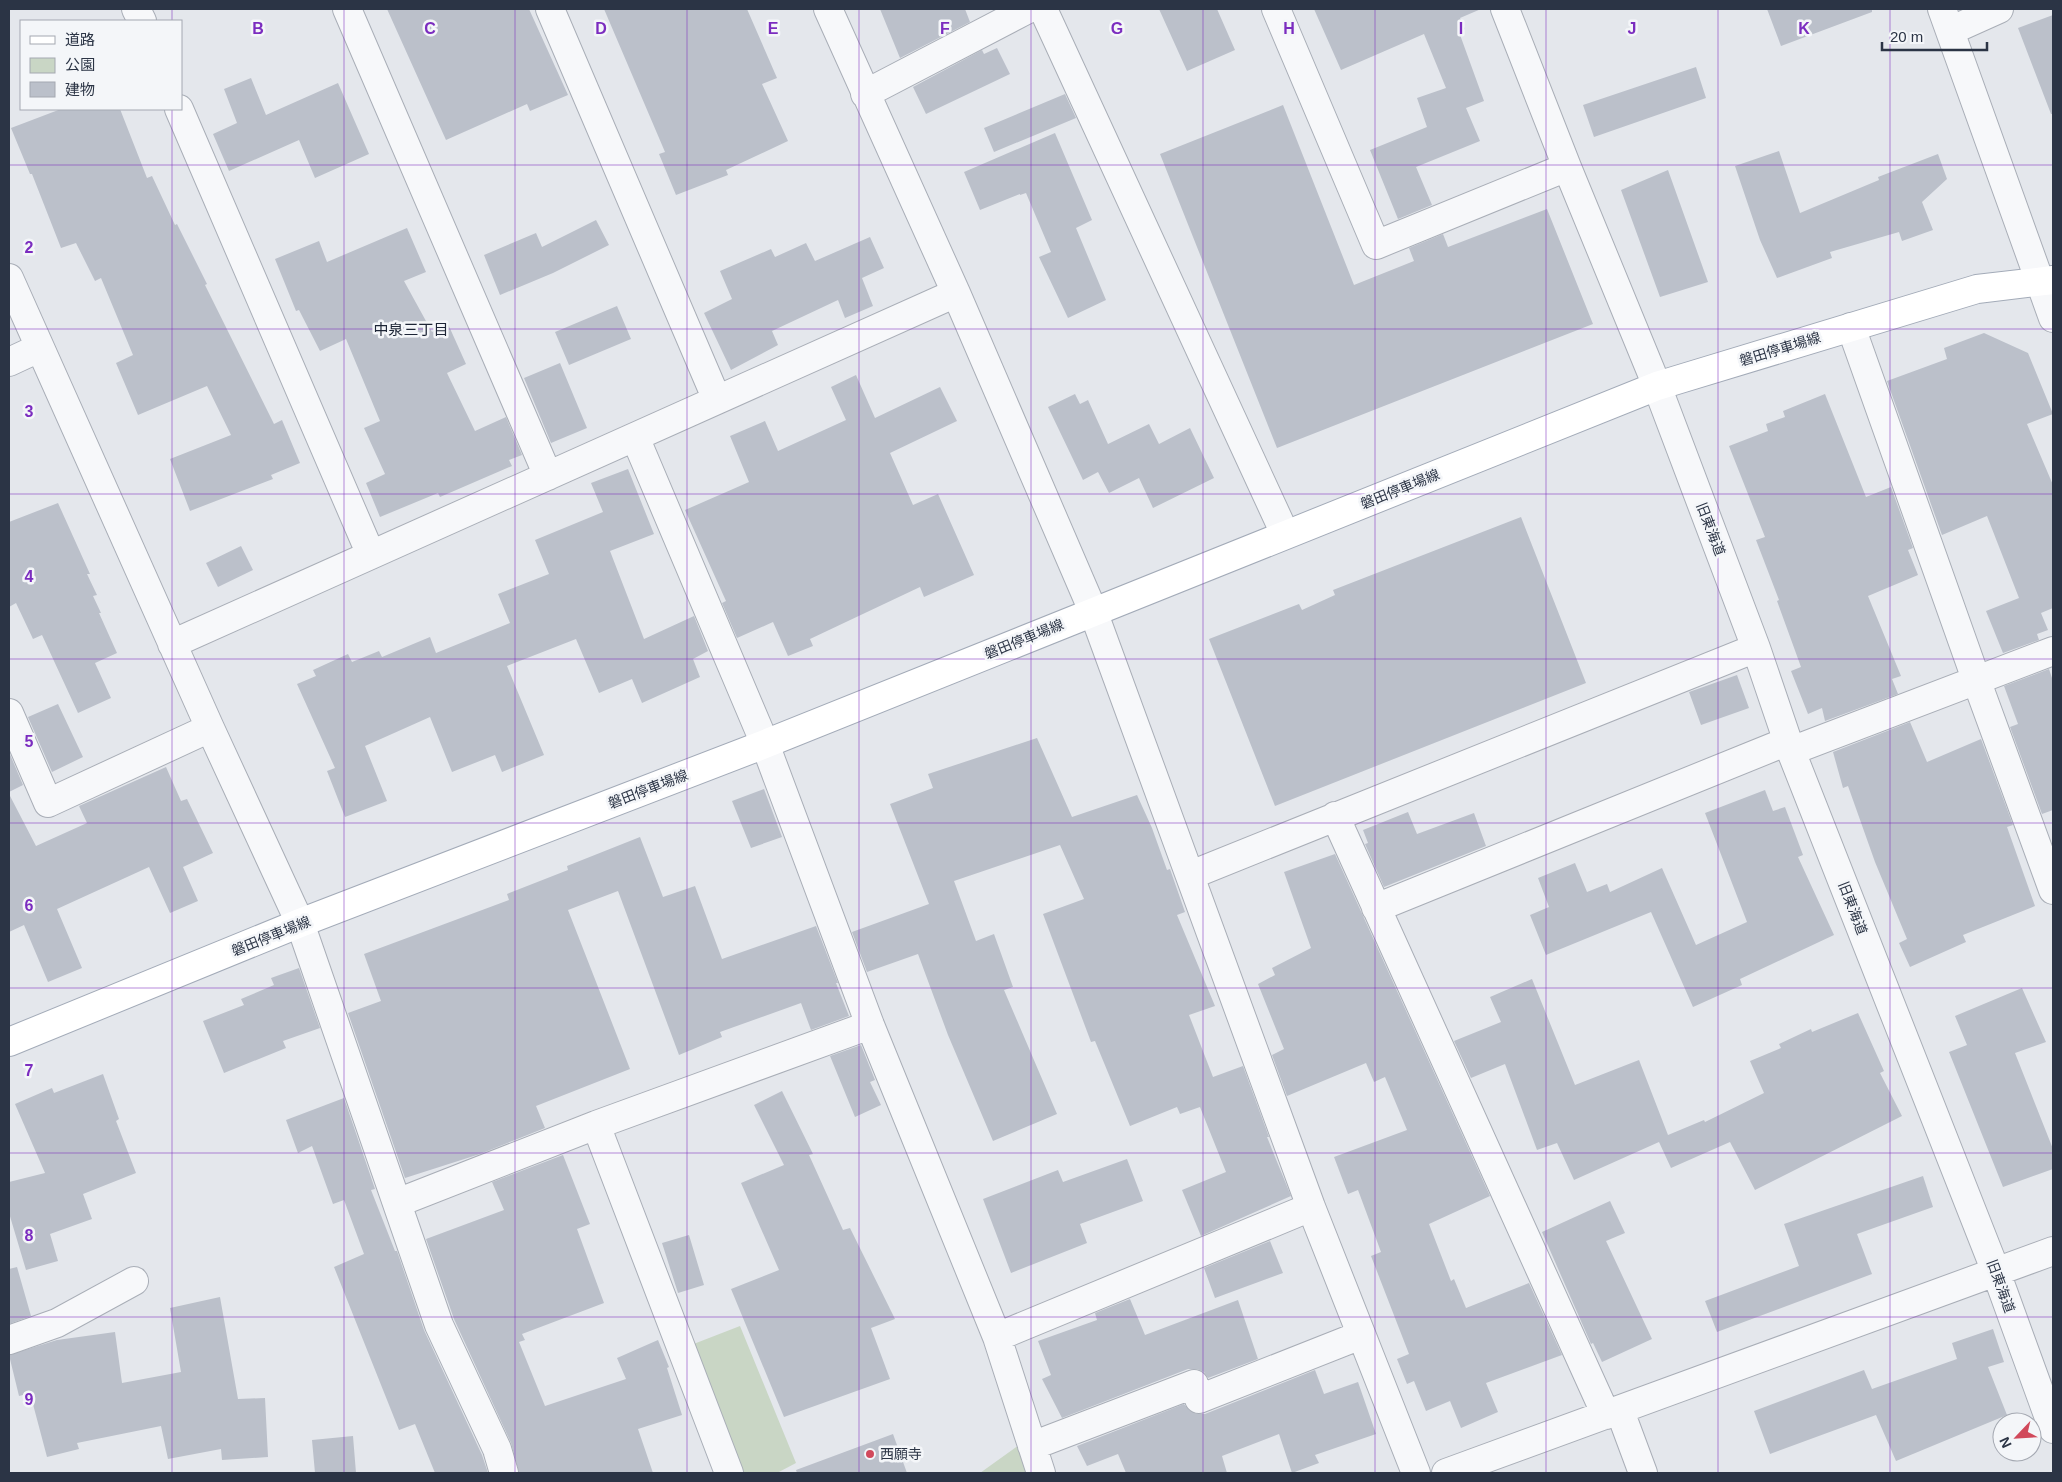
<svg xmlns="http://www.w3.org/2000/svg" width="2062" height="1482" font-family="Arial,'Noto Sans JP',sans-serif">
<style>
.green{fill:#c9d6c5}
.building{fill:#bbc0ca}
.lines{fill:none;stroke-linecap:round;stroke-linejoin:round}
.minor-casing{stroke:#a9aeb7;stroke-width:30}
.major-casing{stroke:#a3abb8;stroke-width:30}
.minor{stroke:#f7f8fa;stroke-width:28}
.major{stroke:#fff;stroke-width:28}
.grid{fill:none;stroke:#7b2cbf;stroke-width:1;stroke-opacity:0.55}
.poi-dot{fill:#d1495b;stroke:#f4f6f9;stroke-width:2}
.labels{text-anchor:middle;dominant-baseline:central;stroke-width:5;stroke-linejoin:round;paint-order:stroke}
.street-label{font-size:14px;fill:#2b3445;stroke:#f4f6f9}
.poi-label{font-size:14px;fill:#2b3445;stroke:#f4f6f9;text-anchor:start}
.neighbourhood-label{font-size:15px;fill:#1d2536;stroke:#f4f6f9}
.grid-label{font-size:16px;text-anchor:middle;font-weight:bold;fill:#7b2cbf;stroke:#f4f6f9;stroke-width:5;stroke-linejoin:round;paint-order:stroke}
</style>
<rect width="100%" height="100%" fill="#e4e7ec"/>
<path class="green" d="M 740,1326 L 796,1463 L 777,1473 L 741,1473 L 691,1345 Z
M 1019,1445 L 1030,1473 L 980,1473 Z"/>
<path class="building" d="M 387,9 L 529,9 L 568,95 L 530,111 L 527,104 L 446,140 Z
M 604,9 L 747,9 L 777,78 L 762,84 L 788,141 L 726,170 L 728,175 L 676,195 L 659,154 L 665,152 Z
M 880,9 L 965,9 L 970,22 L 900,58 Z
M 1159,9 L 1217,9 L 1235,50 L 1187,71 Z
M 1314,9 L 1481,9 L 1460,18 L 1465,29 L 1459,32 L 1484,101 L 1466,108 L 1480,141 L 1416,167 L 1432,205 L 1398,219 L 1370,150 L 1427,127 L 1417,98 L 1446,88 L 1424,34 L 1341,70 Z
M 1767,9 L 1872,9 L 1872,12 L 1781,46 Z
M 2053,15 L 2053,114 L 2051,114 L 2018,28 Z
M 997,48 L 1010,74 L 926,114 L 913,87 L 982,50 L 984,54 Z
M 1696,67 L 1706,98 L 1594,137 L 1583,105 Z
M 251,78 L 266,115 L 338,83 L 369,154 L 315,178 L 299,140 L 229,171 L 213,134 L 237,123 L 224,89 Z
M 1065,94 L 1076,118 L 994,152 L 984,128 Z
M 1283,105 L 1354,285 L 1414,261 L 1409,248 L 1443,234 L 1448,247 L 1547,209 L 1593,324 L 1277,448 L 1160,154 Z
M 61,109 L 120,109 L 147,178 L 152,176 L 175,225 L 177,224 L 207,284 L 205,285 L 274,424 L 282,420 L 300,463 L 271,475 L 273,479 L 190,511 L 170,459 L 231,435 L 207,386 L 138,415 L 116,363 L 133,355 L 101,278 L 95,281 L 76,243 L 61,248 L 32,174 L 30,174 L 11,128 Z
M 1055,133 L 1092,220 L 1076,228 L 1106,300 L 1068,318 L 1039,257 L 1051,252 L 1026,193 L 1020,195 L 1020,194 L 980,210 L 964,172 Z
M 1779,151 L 1800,213 L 1879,180 L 1878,177 L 1938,154 L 1947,179 L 1922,202 L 1933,230 L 1902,241 L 1899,232 L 1830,252 L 1832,258 L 1777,278 L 1760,240 L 1735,166 Z
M 1668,170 L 1708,282 L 1660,297 L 1621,190 Z
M 596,220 L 609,245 L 553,273 L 500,295 L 484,255 L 536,233 L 542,247 Z
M 407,228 L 426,272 L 404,281 L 432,332 L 448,324 L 466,364 L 447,373 L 475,431 L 506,417 L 522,455 L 509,460 L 512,466 L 440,497 L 438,493 L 380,517 L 366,483 L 385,474 L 364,428 L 380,421 L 346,339 L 320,351 L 299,310 L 296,311 L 275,259 L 319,241 L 327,262 Z
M 870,237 L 884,268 L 862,278 L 873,306 L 845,318 L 838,300 L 772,331 L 778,345 L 731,370 L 704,313 L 732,299 L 720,271 L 771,249 L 775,257 L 806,243 L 815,261 Z
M 617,306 L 631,339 L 569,365 L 555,332 Z
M 1984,333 L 2028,353 L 2053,414 L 2027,424 L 2053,485 L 2053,608 L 2041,613 L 2048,630 L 2037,634 L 2039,640 L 2003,653 L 1986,611 L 2019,598 L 1987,516 L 1942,535 L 1887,381 L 1947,359 L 1944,348 Z
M 560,363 L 587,428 L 551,443 L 524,378 Z
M 856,375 L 875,418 L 940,387 L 957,421 L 890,453 L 913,505 L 938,494 L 974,575 L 924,597 L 920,587 L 810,639 L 813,646 L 788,656 L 773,622 L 737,638 L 722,603 L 726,601 L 685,510 L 749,482 L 730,436 L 765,421 L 778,451 L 846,420 L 831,387 Z
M 1075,394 L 1080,404 L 1088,400 L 1108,444 L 1149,424 L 1159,444 L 1190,428 L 1214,478 L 1153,508 L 1139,478 L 1109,493 L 1098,472 L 1083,480 L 1048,407 Z
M 1825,394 L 1866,497 L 1891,487 L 1913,548 L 1908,550 L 1918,575 L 1868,596 L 1901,676 L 1892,679 L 1898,694 L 1825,721 L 1822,708 L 1808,714 L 1791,671 L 1801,667 L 1777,601 L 1779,600 L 1756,540 L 1765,537 L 1729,446 L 1768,431 L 1766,424 L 1785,417 L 1783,411 Z
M 628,469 L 654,534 L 610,551 L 644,639 L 694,616 L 708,651 L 693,659 L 700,677 L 642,703 L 632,679 L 599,693 L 576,639 L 507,666 L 544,755 L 502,772 L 495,755 L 452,772 L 430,717 L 365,746 L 387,801 L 345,817 L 327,771 L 335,768 L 297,684 L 316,676 L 313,670 L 348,654 L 352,662 L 379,651 L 382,657 L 430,637 L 436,653 L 510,623 L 498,594 L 549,574 L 535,540 L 603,512 L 591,483 Z
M 58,503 L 90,574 L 87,574 L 97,595 L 93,596 L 101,613 L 99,613 L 117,653 L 95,663 L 111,698 L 78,713 L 42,635 L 33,639 L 16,603 L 9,607 L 9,522 Z
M 1521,517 L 1586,683 L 1275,806 L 1209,639 L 1299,604 L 1302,610 L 1335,595 L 1333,590 Z
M 241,546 L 253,570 L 218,587 L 206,563 Z
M 2049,669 L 2053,681 L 2053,810 L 2042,814 L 2010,727 L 2018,724 L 2004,686 Z
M 1737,675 L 1749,708 L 1701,725 L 1689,692 Z
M 58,704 L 83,757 L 52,772 L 28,717 Z
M 1910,722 L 1927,762 L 1981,739 L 2013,825 L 2007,827 L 2035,906 L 1963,935 L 1966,942 L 1910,967 L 1899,943 L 1907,939 L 1875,862 L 1848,786 L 1843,788 L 1833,752 Z
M 1037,738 L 1072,817 L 1137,795 L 1152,828 L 1167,870 L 1170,869 L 1185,912 L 1177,915 L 1215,1006 L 1189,1015 L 1213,1077 L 1243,1066 L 1269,1137 L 1267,1137 L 1291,1196 L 1201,1236 L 1182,1190 L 1226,1172 L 1200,1107 L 1180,1114 L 1177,1107 L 1130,1126 L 1095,1041 L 1091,1042 L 1043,914 L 1084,899 L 1060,845 L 954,881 L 976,941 L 994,934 L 1013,987 L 1004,990 L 1057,1114 L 993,1141 L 948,1035 L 918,954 L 867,972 L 852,932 L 929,904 L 890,804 L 933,788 L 928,774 Z
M 9,752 L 23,785 L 9,792 Z
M 166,767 L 181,801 L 187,799 L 213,853 L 183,867 L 198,901 L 170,913 L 149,867 L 57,909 L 82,968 L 48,982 L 24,925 L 9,932 L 9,794 L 36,846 L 87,823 L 79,806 Z
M 764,789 L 782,837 L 751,848 L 732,801 Z
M 1765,790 L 1773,811 L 1785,807 L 1803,855 L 1798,857 L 1834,935 L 1740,979 L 1742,985 L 1693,1007 L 1651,912 L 1546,955 L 1530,915 L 1549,907 L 1538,878 L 1575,863 L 1587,892 L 1607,884 L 1610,892 L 1662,868 L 1696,945 L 1747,922 L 1705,813 Z
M 1408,812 L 1417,834 L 1474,813 L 1486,846 L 1384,887 L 1365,844 L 1368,843 L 1363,830 Z
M 640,837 L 663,897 L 695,886 L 722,959 L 816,926 L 838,983 L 836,983 L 849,1016 L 811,1030 L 801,1003 L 720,1032 L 722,1037 L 679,1055 L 618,891 L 568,910 L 630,1069 L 536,1106 L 545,1128 L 480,1154 L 405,1178 L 348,1013 L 381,1001 L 364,954 L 509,900 L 507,894 L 568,870 L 567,866 Z
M 1335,854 L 1490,1196 L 1429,1224 L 1451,1281 L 1454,1279 L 1466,1308 L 1529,1283 L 1562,1355 L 1486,1383 L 1498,1412 L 1461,1428 L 1450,1401 L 1426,1411 L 1414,1381 L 1407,1384 L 1397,1359 L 1409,1354 L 1371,1256 L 1381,1252 L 1358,1190 L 1348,1194 L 1334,1157 L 1407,1130 L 1385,1077 L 1374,1082 L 1366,1063 L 1287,1096 L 1272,1055 L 1284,1049 L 1258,984 L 1275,975 L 1272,968 L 1311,948 L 1284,872 Z
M 299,968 L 320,1028 L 283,1041 L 286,1048 L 224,1073 L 203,1021 L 244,1005 L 241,999 L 274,985 L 271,978 Z
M 1532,979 L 1575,1085 L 1639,1060 L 1668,1135 L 1704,1120 L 1705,1122 L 1764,1093 L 1750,1061 L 1781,1048 L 1779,1044 L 1811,1029 L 1812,1032 L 1858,1013 L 1884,1071 L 1880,1073 L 1902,1116 L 1755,1190 L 1730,1142 L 1671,1168 L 1659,1142 L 1574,1180 L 1557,1143 L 1537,1150 L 1505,1064 L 1471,1078 L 1454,1041 L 1501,1022 L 1490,997 Z
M 2022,988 L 2046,1042 L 2015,1053 L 2053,1149 L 2053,1169 L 2003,1187 L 1949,1052 L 1967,1045 L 1955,1016 Z
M 861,1045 L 875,1080 L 870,1082 L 881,1105 L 855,1117 L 830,1056 Z
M 103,1074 L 119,1119 L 116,1121 L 136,1173 L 83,1194 L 92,1219 L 50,1234 L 58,1261 L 26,1270 L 9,1213 L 9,1182 L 45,1173 L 15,1104 L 52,1088 L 54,1093 Z
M 782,1091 L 813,1154 L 809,1155 L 843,1230 L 850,1228 L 895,1319 L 871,1328 L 890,1379 L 784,1417 L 731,1289 L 779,1270 L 741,1183 L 784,1165 L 754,1105 Z
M 344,1098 L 375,1189 L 371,1190 L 395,1251 L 397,1251 L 424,1330 L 482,1455 L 488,1473 L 435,1473 L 415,1424 L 399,1430 L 334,1267 L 364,1254 L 344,1200 L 333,1204 L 312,1146 L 298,1153 L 286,1120 Z
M 563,1155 L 590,1224 L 577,1229 L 604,1303 L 522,1334 L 525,1340 L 519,1342 L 545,1406 L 626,1379 L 617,1358 L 658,1340 L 669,1367 L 667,1368 L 682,1415 L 638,1429 L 653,1473 L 519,1473 L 511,1443 L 454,1319 L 426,1239 L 504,1210 L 492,1182 Z
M 1127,1159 L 1143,1201 L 1080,1224 L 1087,1243 L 1011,1273 L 983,1199 L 1058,1170 L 1063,1182 Z
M 1923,1176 L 1933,1207 L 1857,1234 L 1872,1274 L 1717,1332 L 1705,1301 L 1799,1266 L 1784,1224 Z
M 1610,1201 L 1625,1233 L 1606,1241 L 1652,1339 L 1602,1362 L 1593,1343 L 1591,1344 L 1542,1232 Z
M 689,1235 L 704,1285 L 678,1293 L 662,1243 Z
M 1270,1241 L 1283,1273 L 1215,1298 L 1204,1268 Z
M 17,1267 L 31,1316 L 9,1324 L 9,1269 Z
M 220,1297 L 238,1399 L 265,1398 L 268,1457 L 222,1460 L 221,1449 L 168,1459 L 161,1426 L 77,1443 L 79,1449 L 47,1457 L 30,1393 L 19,1396 L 9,1355 L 57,1340 L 115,1332 L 122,1383 L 181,1372 L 170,1308 Z
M 1130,1299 L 1145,1335 L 1238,1300 L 1258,1359 L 1208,1378 L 1204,1372 L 1197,1369 L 1188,1369 L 1062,1418 L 1042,1379 L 1051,1375 L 1038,1341 L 1097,1320 L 1095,1313 Z
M 1993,1329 L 2004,1362 L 1988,1367 L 2007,1415 L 1896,1461 L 1876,1415 L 1770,1454 L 1754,1411 L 1864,1370 L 1872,1389 L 1957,1359 L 1952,1343 Z
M 1315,1370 L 1324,1394 L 1358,1382 L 1376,1434 L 1315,1455 L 1319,1463 L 1292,1473 L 1279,1434 L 1222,1456 L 1227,1473 L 1126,1473 L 1118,1454 L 1087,1466 L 1077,1446 L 1184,1404 L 1189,1410 L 1196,1414 L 1205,1414 Z
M 893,1434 L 907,1473 L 797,1473 L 796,1470 Z
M 353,1436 L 356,1473 L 315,1473 L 312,1440 Z"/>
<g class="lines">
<g class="minor-casing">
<path id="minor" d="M 136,9 L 142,21
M 347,9 L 548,476
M 550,9 L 717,400
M 828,9 L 956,293 L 1093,611 L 1311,1207 L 1416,1473
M 1043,9 L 1285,534
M 1276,9 L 1376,245 L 1567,167
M 1505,9 L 1567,167 L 1657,386 L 1756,648 L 1791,751 L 1996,1272 L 2053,1429
M 1942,9 L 2053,318
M 1950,31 L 1999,9
M 865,94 L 1028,9
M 179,109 L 371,555
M 9,278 L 210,728 L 300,923 L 439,1325 L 497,1449 L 504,1473
M 1851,327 L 1977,682 L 2053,890
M 9,362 L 39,348
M 635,437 L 765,744 L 870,1025 L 997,1337 L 1041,1473
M 172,644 L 956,293
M 9,713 L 48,803 L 210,728
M 1791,751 L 2053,651
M 1335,816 L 1606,1415
M 1191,875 L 1756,648
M 1376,908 L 1788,741
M 596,1125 L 729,1473
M 397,1203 L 596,1125 L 870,1025
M 997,1337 L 1311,1207
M 9,1340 L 57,1323 L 134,1281
M 1620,1411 L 1643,1473
M 1032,1446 L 1194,1384 L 1199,1399 L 1361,1335
M 1446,1473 L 2053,1251"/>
</g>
<g class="major-casing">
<path id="major" d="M 9,1042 L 300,923 L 765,744 L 1657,386 L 1977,289 L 2053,280"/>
</g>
<use href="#minor" class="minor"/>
<use href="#major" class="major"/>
</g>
<path class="grid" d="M 172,9 L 172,21M 344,9 L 344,1473M 515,9 L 515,1473M 687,9 L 687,1473M 859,9 L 859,1473M 1031,9 L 1031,1473M 1203,9 L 1203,1473M 1375,9 L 1375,1473M 1546,9 L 1546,1473M 1718,9 L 1718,1473M 1890,9 L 1890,1473M 172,109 L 172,1473M 9,165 L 2053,165M 9,329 L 2053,329M 9,494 L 2053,494M 9,659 L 2053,659M 9,823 L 2053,823M 9,988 L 2053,988M 9,1153 L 2053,1153M 9,1317 L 2053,1317"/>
<circle class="poi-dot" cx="870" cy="1454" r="5"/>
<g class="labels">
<g class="street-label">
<text transform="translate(1780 349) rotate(-17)">磐田停車場線</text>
<text transform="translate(1400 489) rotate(-22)">磐田停車場線</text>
<text transform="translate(1711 529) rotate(69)">旧東海道</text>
<text transform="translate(1024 639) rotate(-22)">磐田停車場線</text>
<text transform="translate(648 789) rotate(-21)">磐田停車場線</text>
<text transform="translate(1853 908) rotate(69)">旧東海道</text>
<text transform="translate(271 936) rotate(-22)">磐田停車場線</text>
<text transform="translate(2001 1286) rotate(70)">旧東海道</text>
</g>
<g class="poi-label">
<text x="880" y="1454">西願寺</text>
</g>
<g class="neighbourhood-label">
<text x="411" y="329">中泉三丁目</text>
</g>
</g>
<g class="grid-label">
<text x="258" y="34">B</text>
<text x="430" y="34">C</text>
<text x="601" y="34">D</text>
<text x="773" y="34">E</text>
<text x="945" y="34">F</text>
<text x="1117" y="34">G</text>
<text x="1289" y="34">H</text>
<text x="1461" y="34">I</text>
<text x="1632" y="34">J</text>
<text x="1804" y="34">K</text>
<text x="29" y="253">2</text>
<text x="29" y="417">3</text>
<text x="29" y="582">4</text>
<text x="29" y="747">5</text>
<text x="29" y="911">6</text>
<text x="29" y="1076">7</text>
<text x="29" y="1241">8</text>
<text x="29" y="1405">9</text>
</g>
<rect width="2062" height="1482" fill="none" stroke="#2b3445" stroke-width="20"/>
<rect x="20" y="20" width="162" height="90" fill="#f4f6f9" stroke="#a4a8b1"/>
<rect x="30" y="36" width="25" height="8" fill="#ffffff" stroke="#a4a8b1"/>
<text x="65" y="45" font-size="15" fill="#2b3445">道路</text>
<rect x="30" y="58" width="25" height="15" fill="#c9d6c5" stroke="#a4a8b1"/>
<text x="65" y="70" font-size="15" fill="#2b3445">公園</text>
<rect x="30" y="82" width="25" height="15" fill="#bbc0ca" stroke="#a4a8b1"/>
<text x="65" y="95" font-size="15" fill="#2b3445">建物</text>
<g transform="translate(2017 1437) rotate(245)"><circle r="24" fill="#f4f6f9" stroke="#a4a8b1"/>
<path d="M0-4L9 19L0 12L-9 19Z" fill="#d1495b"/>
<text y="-8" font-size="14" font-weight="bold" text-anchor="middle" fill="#2b3445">N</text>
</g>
<path d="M1882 42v8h105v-8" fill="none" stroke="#2b3445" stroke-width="2.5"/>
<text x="1890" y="42" font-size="15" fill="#2b3445" stroke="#f4f6f9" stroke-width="4" paint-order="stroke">20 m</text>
</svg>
